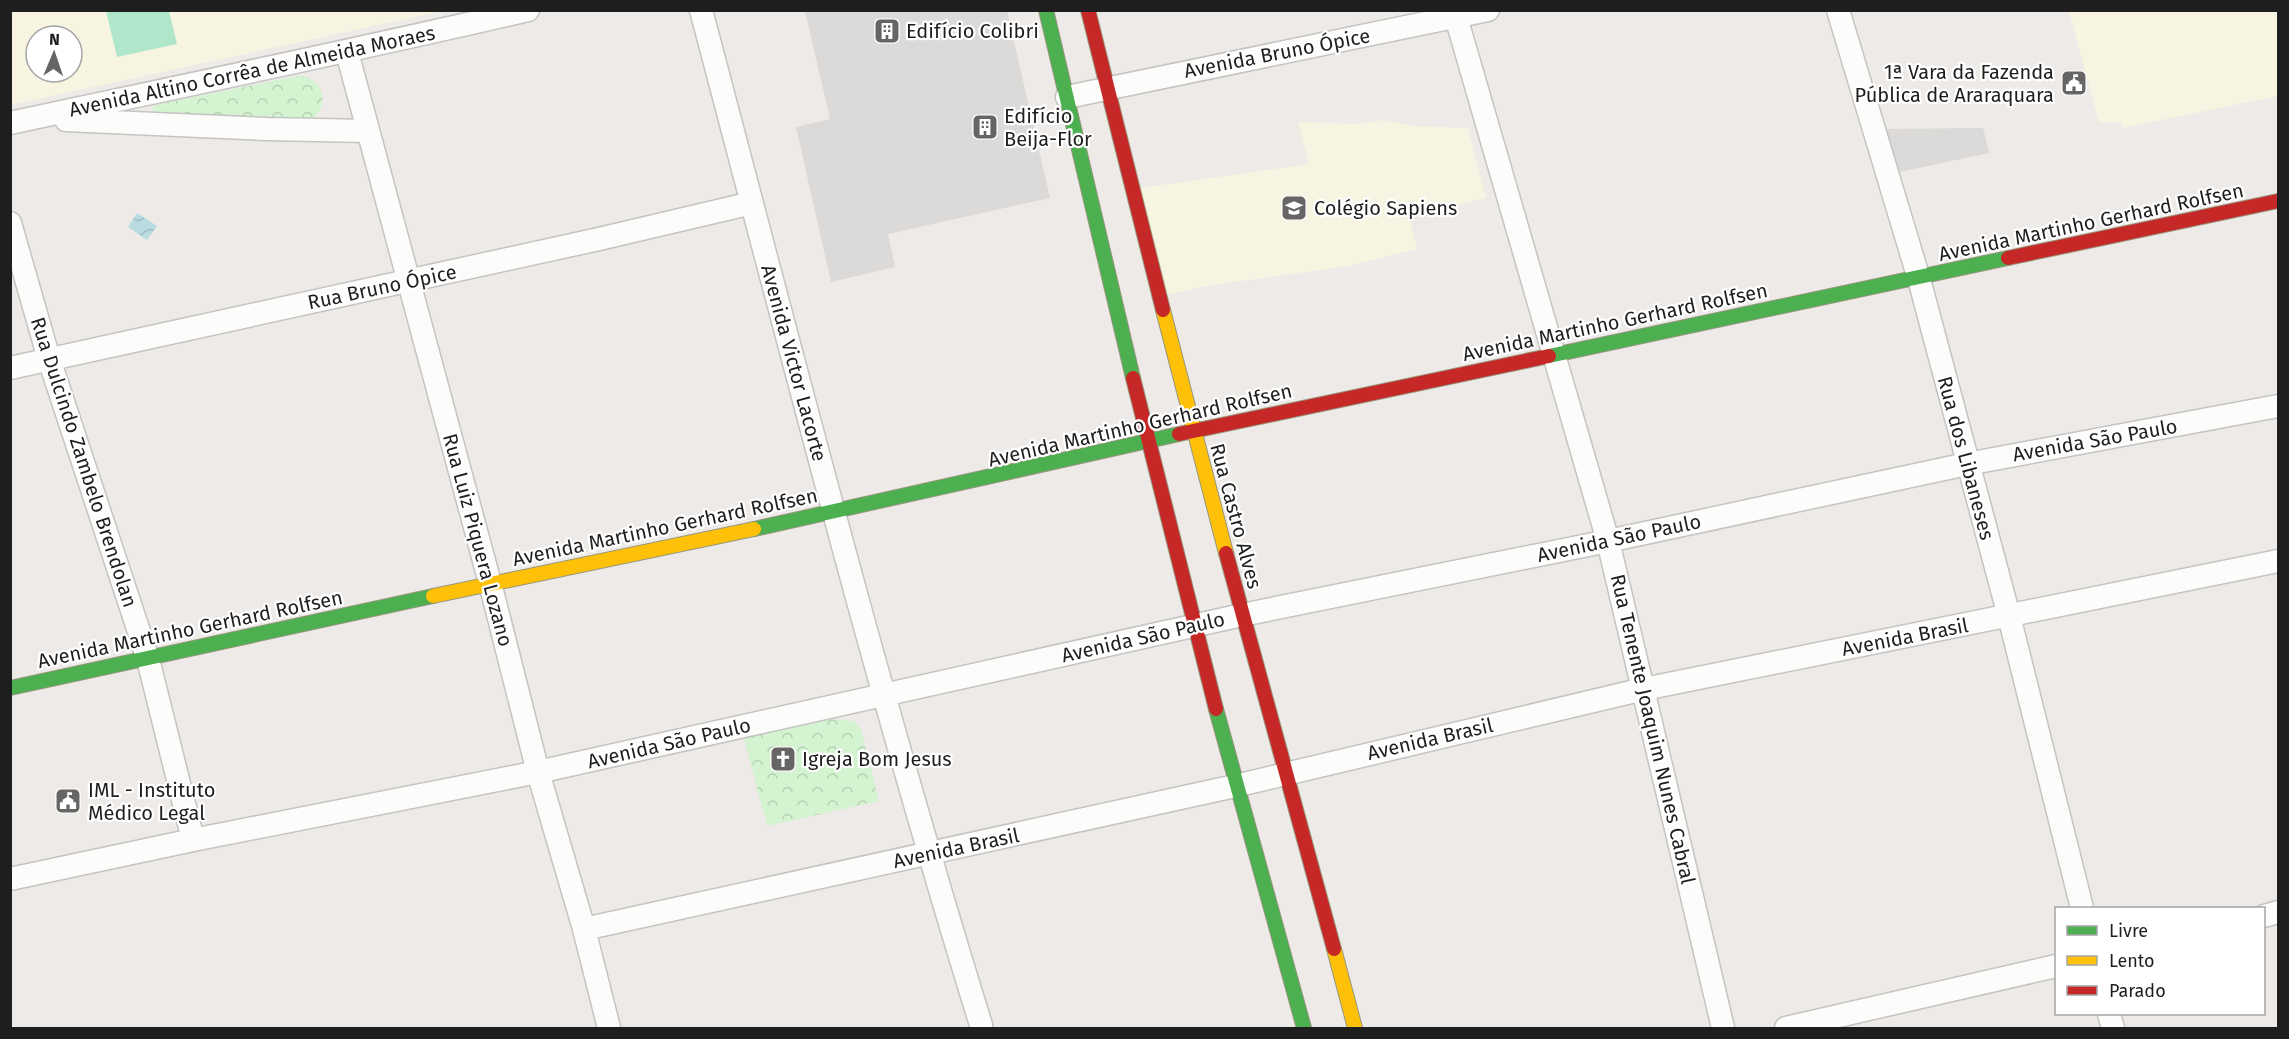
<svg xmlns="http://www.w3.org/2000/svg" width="2289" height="1039" font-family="'Fira Sans',sans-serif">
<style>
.residential{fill:#dcdad8}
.education{fill:#f7f4e2;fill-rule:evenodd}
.religious{fill:#dbdad8}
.park{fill:url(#park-crowns)}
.pitch{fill:#b0e6ca}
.water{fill:url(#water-waves)}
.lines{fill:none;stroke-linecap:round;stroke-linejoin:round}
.street-casing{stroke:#c5c4c3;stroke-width:25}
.fast-casing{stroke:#97967e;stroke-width:16}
.slow-casing{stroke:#97967e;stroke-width:16}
.jam-casing{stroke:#97967e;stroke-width:16}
.street{stroke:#fcfcfb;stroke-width:22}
.fast{stroke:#4caf50;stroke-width:14}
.slow{stroke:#ffc107;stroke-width:14}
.jam{stroke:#c62828;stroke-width:14}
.labels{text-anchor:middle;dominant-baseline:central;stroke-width:4.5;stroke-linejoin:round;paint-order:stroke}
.poi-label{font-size:20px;fill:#1e1e1e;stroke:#fff;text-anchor:start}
.street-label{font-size:20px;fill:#1e1e1e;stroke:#fff}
</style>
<defs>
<pattern id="park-crowns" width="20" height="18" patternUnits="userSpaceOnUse" patternTransform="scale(1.5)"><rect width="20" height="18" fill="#d4f3d1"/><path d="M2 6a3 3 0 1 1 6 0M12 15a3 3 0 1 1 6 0" fill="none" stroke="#b6d0b3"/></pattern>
<pattern id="water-waves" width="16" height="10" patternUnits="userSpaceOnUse" patternTransform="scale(1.5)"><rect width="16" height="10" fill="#b9dce1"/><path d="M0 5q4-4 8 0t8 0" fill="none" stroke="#9fbcc1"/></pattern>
</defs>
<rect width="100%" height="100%" fill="#edeae7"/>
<path class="residential" d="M 805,11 L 1007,11 L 1050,198 L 888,234 L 895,267 L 831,282 L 796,127 L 830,119 Z"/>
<path class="education" d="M 11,11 L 443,11 L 15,104 L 11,104 ZM 36,36 L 72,36 L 72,72 L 36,72 Z
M 2069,11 L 2278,11 L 2278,96 L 2123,128 L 2121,122 L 2099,123 Z
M 1384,120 L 1413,126 L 1468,128 L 1486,198 L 1409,217 L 1417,249 L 1349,266 L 1206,286 L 1166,295 L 1140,188 L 1309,164 L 1298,122 L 1357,124 Z"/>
<path class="religious" d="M 1983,128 L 1989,153 L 1895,173 L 1884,129 Z"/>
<path class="park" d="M 302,75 C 324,82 329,102 314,118 L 156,114 L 153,112 L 152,108 L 155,105 Z
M 830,719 L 854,721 L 861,730 L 879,801 L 767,826 L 744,738 Z"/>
<path class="pitch" d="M 106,11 L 169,11 L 177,44 L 117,57 Z"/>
<path class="water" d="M 137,213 L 157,226 L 147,240 L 128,227 Z"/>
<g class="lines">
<g class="street-casing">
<path id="street" d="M 701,10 C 791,350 877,690 981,1025
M 1838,10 L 1919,279 L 2009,616 L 2082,908
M 1456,17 L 1608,541 L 1723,1028
M 347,52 L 490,583 L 538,772 L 584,929 L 609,1028
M 1067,97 L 1488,10
M 66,120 L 267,129 L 367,131
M 10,123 C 183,86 356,50 528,10
M 10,223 L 49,359 L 148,659 L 193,840
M 10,368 L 599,239 L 752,203
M 10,879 L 193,840 L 538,772 L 1242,615 L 1608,541 L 1967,464 L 2278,406
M 2264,916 L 2278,912
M 584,929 L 1235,786 L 1644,689 L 2278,561
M 2109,1014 L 2113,1028
M 1786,1028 L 2056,966"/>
</g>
<g class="fast-casing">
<path id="fast" d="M 1046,10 L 1133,378
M 1549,356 L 2008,258
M 754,529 L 1179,434
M 10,688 L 433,596
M 1216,709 L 1304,1028"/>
</g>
<g class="slow-casing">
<path id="slow" d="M 1163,310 L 1226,553
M 433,596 L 754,529
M 1334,949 L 1355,1028"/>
</g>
<g class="jam-casing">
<path id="jam" d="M 1088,10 L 1163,310
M 2008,258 L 2278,201
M 1133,378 L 1216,709
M 1179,434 L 1549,356
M 1226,553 L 1334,949"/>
</g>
<use href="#street" class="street"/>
<use href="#fast" class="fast"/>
<use href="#slow" class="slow"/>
<use href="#jam" class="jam"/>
</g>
<defs>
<g id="building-square" transform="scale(1.35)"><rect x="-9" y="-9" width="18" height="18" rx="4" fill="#666564" stroke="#fff"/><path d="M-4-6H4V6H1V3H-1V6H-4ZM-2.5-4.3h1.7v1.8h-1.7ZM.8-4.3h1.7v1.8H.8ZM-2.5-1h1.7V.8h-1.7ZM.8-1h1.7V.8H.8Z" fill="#fff"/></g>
<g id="civic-square" transform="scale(1.35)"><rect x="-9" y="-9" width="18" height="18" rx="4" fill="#666564" stroke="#fff"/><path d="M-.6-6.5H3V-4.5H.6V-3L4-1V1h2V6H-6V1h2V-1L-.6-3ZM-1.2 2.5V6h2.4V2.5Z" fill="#fff"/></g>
<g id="school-square" transform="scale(1.35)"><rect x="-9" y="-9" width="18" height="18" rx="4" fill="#666564" stroke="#fff"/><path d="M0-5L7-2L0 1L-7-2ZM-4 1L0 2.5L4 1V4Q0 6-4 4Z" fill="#fff"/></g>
<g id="church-square" transform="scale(1.35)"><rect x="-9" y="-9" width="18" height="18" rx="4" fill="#666564" stroke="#fff"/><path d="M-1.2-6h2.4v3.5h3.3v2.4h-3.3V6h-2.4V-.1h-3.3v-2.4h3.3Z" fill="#fff"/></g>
</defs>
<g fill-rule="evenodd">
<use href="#building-square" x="887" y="31"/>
<use href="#civic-square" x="2074" y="83"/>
<use href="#building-square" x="985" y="127"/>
<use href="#school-square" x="1294" y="208"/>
<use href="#church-square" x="783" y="759"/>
<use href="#civic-square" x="68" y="801"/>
</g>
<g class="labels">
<g class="poi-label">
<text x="906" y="31">Edifício Colibri</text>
<text x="2054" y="72" text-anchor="end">1ª Vara da Fazenda<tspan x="2054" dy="23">Pública de Araraquara</tspan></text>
<text x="1004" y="116">Edifício<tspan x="1004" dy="23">Beija-Flor</tspan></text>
<text x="1314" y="208">Colégio Sapiens</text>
<text x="802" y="759">Igreja Bom Jesus</text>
<text x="88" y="790">IML - Instituto<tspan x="88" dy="23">Médico Legal</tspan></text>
</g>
<g class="street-label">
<text transform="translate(1277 53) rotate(-11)">Avenida Bruno Ópice</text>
<text transform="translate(252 71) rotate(-12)">Avenida Altino Corrêa de Almeida Moraes</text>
<text transform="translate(2091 222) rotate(-12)">Avenida Martinho Gerhard Rolfsen</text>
<text transform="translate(382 287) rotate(-12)">Rua Bruno Ópice</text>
<text transform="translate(1615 322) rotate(-12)">Avenida Martinho Gerhard Rolfsen</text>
<text transform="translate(794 363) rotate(75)">Avenida Victor Lacorte</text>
<text transform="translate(1140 425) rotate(-13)">Avenida Martinho Gerhard Rolfsen</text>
<text transform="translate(2095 440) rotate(-10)">Avenida São Paulo</text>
<text transform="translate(1966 458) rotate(75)">Rua dos Libaneses</text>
<text transform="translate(84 462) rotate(72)">Rua Dulcindo Zambelo Brendolan</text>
<text transform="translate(1236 516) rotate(75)">Rua Castro Alves</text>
<text transform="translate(665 527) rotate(-12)">Avenida Martinho Gerhard Rolfsen</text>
<text transform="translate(1619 538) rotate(-12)">Avenida São Paulo</text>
<text transform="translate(478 540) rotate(75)">Rua Luiz Piquera Lozano</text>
<text transform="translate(190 629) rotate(-12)">Avenida Martinho Gerhard Rolfsen</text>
<text transform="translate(1143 637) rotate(-13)">Avenida São Paulo</text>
<text transform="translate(1905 637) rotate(-11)">Avenida Brasil</text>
<text transform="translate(1653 729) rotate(77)">Rua Tenente Joaquim Nunes Cabral</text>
<text transform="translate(1430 739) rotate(-13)">Avenida Brasil</text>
<text transform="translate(669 743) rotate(-13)">Avenida São Paulo</text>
<text transform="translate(956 848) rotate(-12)">Avenida Brasil</text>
</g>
</g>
<rect width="2289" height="1039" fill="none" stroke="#1e1e1e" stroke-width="24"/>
<rect x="2055" y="907" width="210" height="108" fill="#ffffff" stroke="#a5a5a5" stroke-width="1.5"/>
<rect x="2067" y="926" width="30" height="9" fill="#4caf50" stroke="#a5a5a5" stroke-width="1.5"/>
<text x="2109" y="937" font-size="18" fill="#1e1e1e">Livre</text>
<rect x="2067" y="956" width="30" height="9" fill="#ffc107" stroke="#a5a5a5" stroke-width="1.5"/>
<text x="2109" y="967" font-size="18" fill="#1e1e1e">Lento</text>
<rect x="2067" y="986" width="30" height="9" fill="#c62828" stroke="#a5a5a5" stroke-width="1.5"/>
<text x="2109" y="997" font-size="18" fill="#1e1e1e">Parado</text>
<g transform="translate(54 54) rotate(2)"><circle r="28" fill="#ffffff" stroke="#a5a5a5" stroke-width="1.5"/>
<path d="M0-4.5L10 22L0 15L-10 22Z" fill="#666564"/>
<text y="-9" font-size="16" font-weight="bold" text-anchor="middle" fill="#1e1e1e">N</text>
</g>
</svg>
